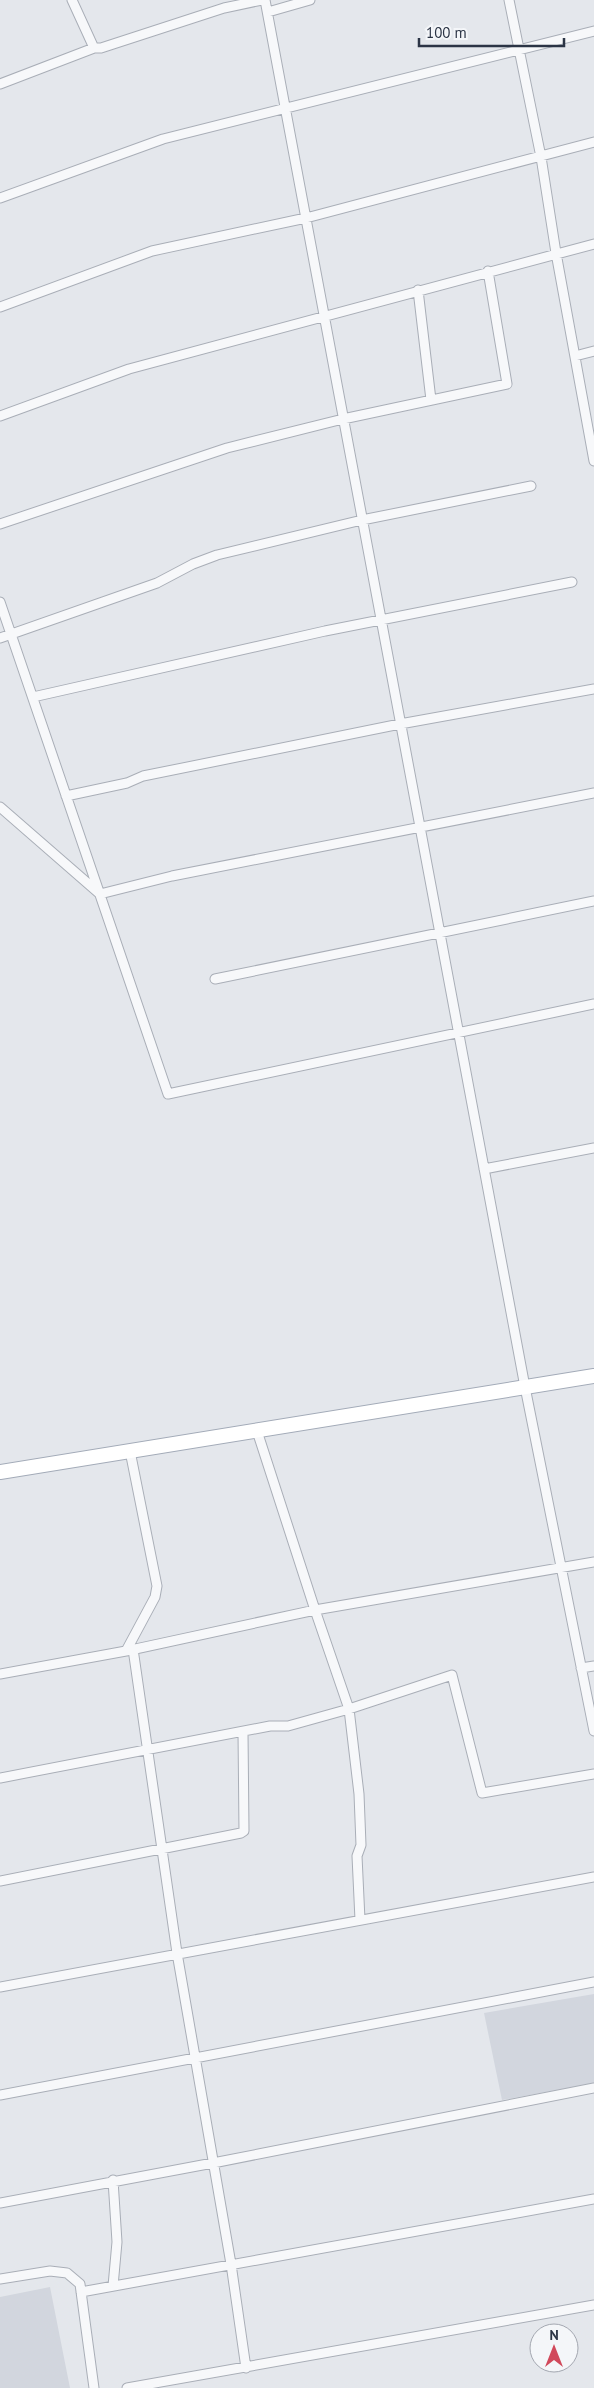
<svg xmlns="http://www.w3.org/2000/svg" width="594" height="2388" font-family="'PT Sans',sans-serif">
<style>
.built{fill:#d2d6de}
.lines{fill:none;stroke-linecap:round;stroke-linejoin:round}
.street-casing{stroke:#a9aeb7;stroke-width:11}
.primary-casing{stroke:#a3abb8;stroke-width:16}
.street{stroke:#f7f8fa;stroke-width:9}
.primary{stroke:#fff;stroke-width:14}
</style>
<rect width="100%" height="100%" fill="#e4e7ec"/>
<path class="built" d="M 594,1994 L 594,2083 L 502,2100 L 484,2013 Z
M 50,2287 L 70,2388 L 0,2388 L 0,2297 Z"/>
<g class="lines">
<g class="street-casing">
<path id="street" d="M 72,0 L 94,48
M 265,0 L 525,1387 L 594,1731
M 509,0 L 541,157 L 556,253 L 594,461
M 268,12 L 310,0
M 0,84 L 94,48 L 101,48 L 224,8 L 262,0
M 0,198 L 163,139 L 594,31
M 418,290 L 431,400
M 0,307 L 152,251 L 306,218 L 594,142
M 575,356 L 594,351
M 0,416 L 129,369 L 594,244
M 0,524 L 227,448 L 343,419 L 507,384 L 488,271
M 0,602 L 168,1094 L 594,1004
M 0,638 L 157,583 L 193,564 L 217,555 L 362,520 L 531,486
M 33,697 L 325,631 L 572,582
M 66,796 L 127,783 L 143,776 L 400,724 L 594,689
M 0,807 L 100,894 L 172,876 L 594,793
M 215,979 L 594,901
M 484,1169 L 594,1148
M 257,1431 L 315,1610 L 594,1562
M 133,1649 L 177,1953 L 231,2264 L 246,2368
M 126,1651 L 155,1597 L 157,1586 L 130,1451
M 581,1668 L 594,1666
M 0,1674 L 126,1651 L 315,1610 L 349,1709 L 452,1675 L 482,1793 L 594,1774
M 0,1778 L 270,1726 L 288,1726 L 349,1709 L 359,1794 L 361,1845 L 357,1856 L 360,1920
M 0,1881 L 241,1833 L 244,1831 L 243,1732
M 0,1987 L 594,1877
M 0,2095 L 594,1982
M 113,2180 L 117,2242 L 113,2286
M 0,2203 L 213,2163 L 594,2088
M 0,2279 L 50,2271 L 67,2273 L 80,2284 L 94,2388
M 81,2292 L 594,2199
M 127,2388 L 594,2305"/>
</g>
<g class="primary-casing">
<path id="primary" d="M 0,1472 L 594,1376"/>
</g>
<use href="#street" class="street"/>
<use href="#primary" class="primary"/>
</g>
<g transform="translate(554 2348)"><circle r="24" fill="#f4f6f9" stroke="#a4a8b1"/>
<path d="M0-4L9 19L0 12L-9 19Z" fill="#d1495b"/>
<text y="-8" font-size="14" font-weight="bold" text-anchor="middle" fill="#2b3445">N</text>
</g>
<path d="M419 38v8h145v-8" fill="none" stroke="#2b3445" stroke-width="2.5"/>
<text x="426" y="38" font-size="15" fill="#2b3445" stroke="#f4f6f9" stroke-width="4" paint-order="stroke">100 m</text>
</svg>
